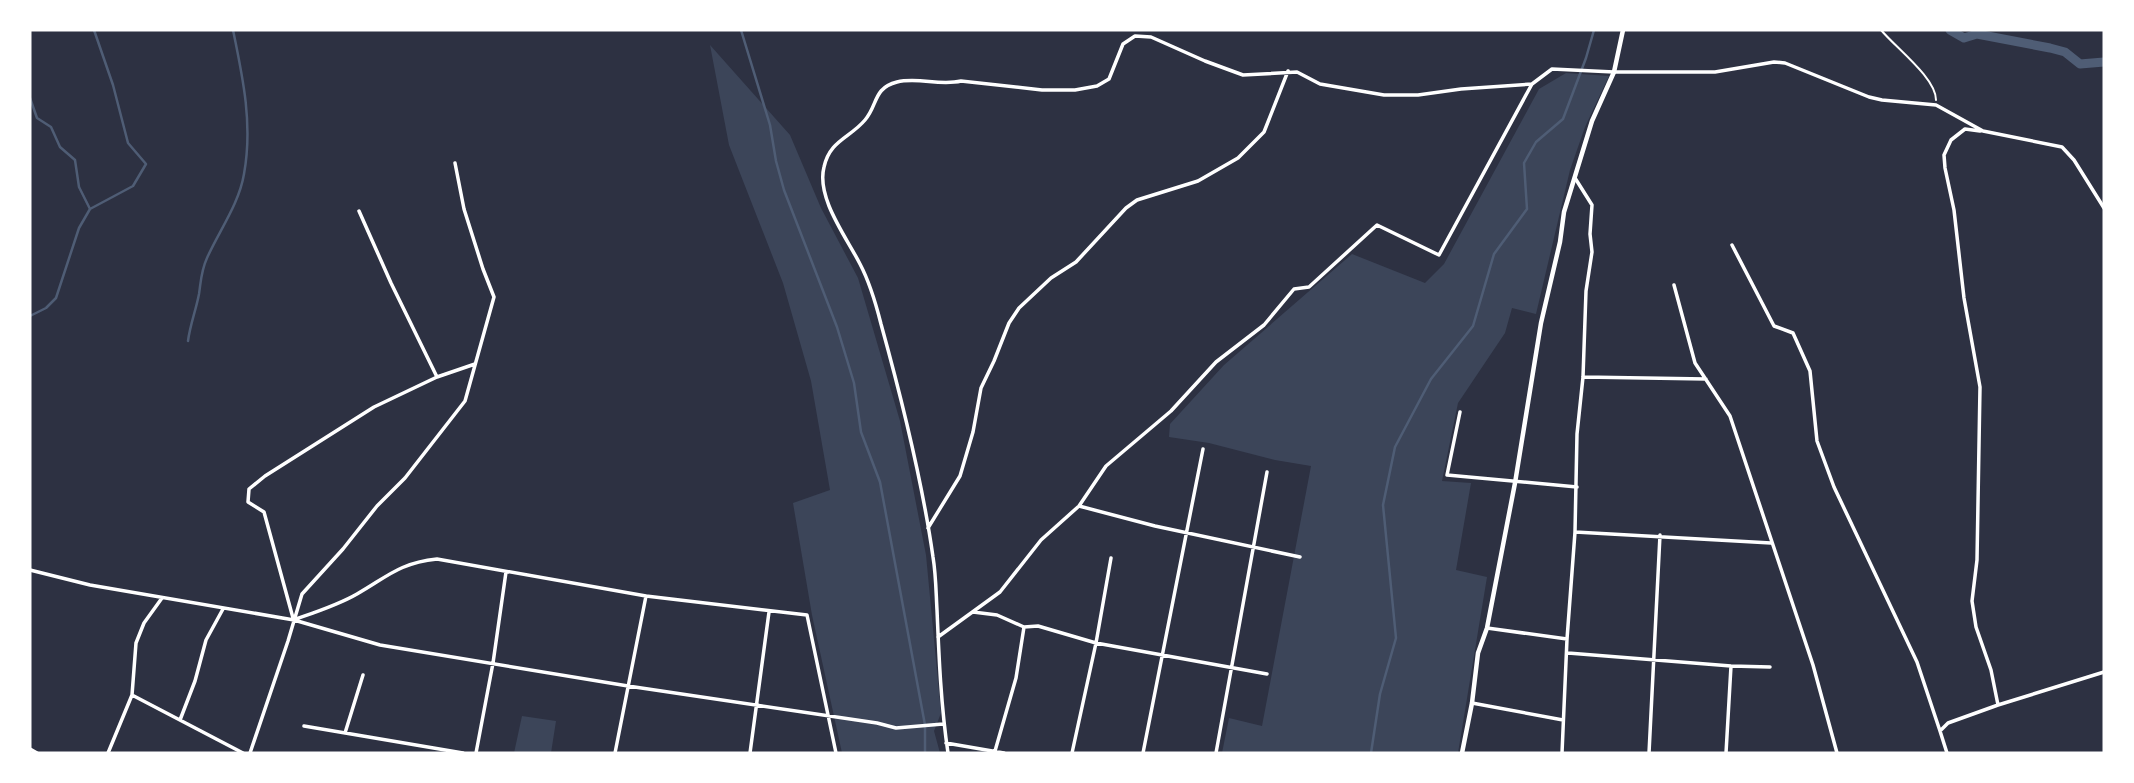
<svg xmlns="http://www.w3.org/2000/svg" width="2134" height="783" font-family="'Golos Text',sans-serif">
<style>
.green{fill:#3c4559}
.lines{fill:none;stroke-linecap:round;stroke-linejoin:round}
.stream{stroke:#4f5d75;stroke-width:2.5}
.canal{stroke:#4f5d75;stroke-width:9}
.path{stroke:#fff;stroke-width:2}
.minor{stroke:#fff;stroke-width:3.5}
.tertiary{stroke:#fff;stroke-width:4.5}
</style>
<rect width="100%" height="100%" fill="#2d3142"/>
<path class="green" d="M 710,45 L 790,135 L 821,208 L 858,278 L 900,421 L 926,555 L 941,713 L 934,731 L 940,753 L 842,753 L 812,615 L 793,503 L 830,490 L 811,381 L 783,283 L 729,145 Z
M 1566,73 L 1609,76 L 1585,127 L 1570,170 L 1536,314 L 1512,308 L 1505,333 L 1458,403 L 1442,481 L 1471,483 L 1456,570 L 1487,577 L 1458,753 L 1222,753 L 1229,718 L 1262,726 L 1311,466 L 1275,460 L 1209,443 L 1169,437 L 1170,424 L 1224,365 L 1352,254 L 1425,283 L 1444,264 L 1539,89 Z
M 522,716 L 556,721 L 551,753 L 514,753 Z"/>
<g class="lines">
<path class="stream" d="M 741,30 L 770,125 L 776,161 L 784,190 L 837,327 L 854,383 L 861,432 L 880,482 L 925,725 L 925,753
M 30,98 L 37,118 L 51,127 L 60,147 L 75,160 L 79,187 L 90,209
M 30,316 L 46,308 L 56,298 L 79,228 L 90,209 L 133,186 L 146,164 L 128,143 L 113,85 L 94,30
M 188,341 C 190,325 196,310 199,294 C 201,281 201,271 207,258 C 219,231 239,204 244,174 C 253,125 243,78 233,30
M 1371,753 L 1380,694 L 1396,638 L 1383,505 L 1395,447 L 1431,379 L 1473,326 L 1494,254 L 1527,209 L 1524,163 L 1536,142 L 1563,119 L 1586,58 L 1594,30"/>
<path class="canal" d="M 1950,30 L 1964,38 L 1977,34 L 2050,48 L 2065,52 L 2080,64 L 2104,62"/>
<path class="path" d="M 1881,30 C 1896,48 1936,78 1936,100"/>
<path class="minor" d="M 1980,131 L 1965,129 L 1951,140 L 1944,155 L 1945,168 L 1954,210 L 1964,298 L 1980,387 L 1977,560 L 1972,601 L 1976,627 L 1991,670 L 1998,705
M 359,211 L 391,283 L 437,377
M 1732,245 L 1774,326 L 1793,333 L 1810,371 L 1817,441 L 1834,487 L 1917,662 L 1940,731
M 1674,285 L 1695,363 L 1730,416 L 1813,665 L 1837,753
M 1583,377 L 1706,379
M 1460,412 L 1447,475 L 1577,487
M 1079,506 L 1155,526 L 1300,557
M 928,528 L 960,476 L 973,432 L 981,388 L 994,361 L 1009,323 L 1019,308 L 1051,278 L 1076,262 L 1126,208 L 1137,200 L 1198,181 L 1238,158 L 1264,132 L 1288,71
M 1575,532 L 1771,543
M 30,570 L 90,585 L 294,620 L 380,645 L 628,686 L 877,723 L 896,728 L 943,724
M 973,612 L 997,615 L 1024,627 L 1038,626 L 1096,643 L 1267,674
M 293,618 L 264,512 L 248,502 L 249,489 L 265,476 L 374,407 L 437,377 L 475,364
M 296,619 C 316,612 338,605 357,594 C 387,577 399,563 437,559 L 646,596 L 807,615 L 836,753
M 1487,628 L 1567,639
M 938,637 L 1000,592 L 1041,540 L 1079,506 L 1106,466 L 1171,411 L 1216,362 L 1264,325 L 1294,289 L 1309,287 L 1377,225 L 1439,255 L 1532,84
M 1568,653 L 1731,666 L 1770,667
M 132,695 L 243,753
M 1472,703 L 1563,720
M 180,720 L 195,681 L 206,640 L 223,609
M 304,726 L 463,753
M 345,733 L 363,675
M 946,743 L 1004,753
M 30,749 L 37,753
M 995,751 L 1016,678 L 1024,627
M 108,753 L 132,695 L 136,643 L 144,623 L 162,598
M 250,753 L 288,641 L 302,594 L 343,549 L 377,506 L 405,478 L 465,401 L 494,297 L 483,269 L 464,209 L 455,163
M 476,753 L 493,663 L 506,572
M 615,753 L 646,596
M 750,753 L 769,612
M 948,753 C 941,706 939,658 937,610 C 936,593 936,575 933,557 C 922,479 902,400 881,324 C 876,304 870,283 860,264 C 847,238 816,198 824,167 C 830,140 850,138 865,120 C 878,105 873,88 897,82 C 918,77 940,86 961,81 L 1042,90 L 1075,90 L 1097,86 L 1109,79 L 1123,44 L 1135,36 L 1151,37 L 1205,61 L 1243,75 L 1297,72 L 1320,84 L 1384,95 L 1418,95 L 1461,89 L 1532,84 L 1552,69 L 1614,72 L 1715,72 L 1774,62 L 1785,63 L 1869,97 L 1882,100 L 1936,105 L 1983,131 L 2062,147 L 2074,160 L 2104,208
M 1072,753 L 1096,643 L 1111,558
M 1143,753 L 1203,449
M 1216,753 L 1267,472
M 1562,753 L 1567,639 L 1575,532 L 1577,434 L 1583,377 L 1586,291 L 1592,252 L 1590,234 L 1592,205 L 1575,178
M 1649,753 L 1660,535
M 1726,753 L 1731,666
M 1947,753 L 1940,731 L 1948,723 L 1998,705 L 2104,672"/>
<path class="tertiary" d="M 1462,753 L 1472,703 L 1478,653 L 1487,628 L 1515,483 L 1541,323 L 1560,242 L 1564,212 L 1592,121 L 1614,72 L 1623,30"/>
</g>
<rect width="2134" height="783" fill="none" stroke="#ffffff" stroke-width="63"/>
</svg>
